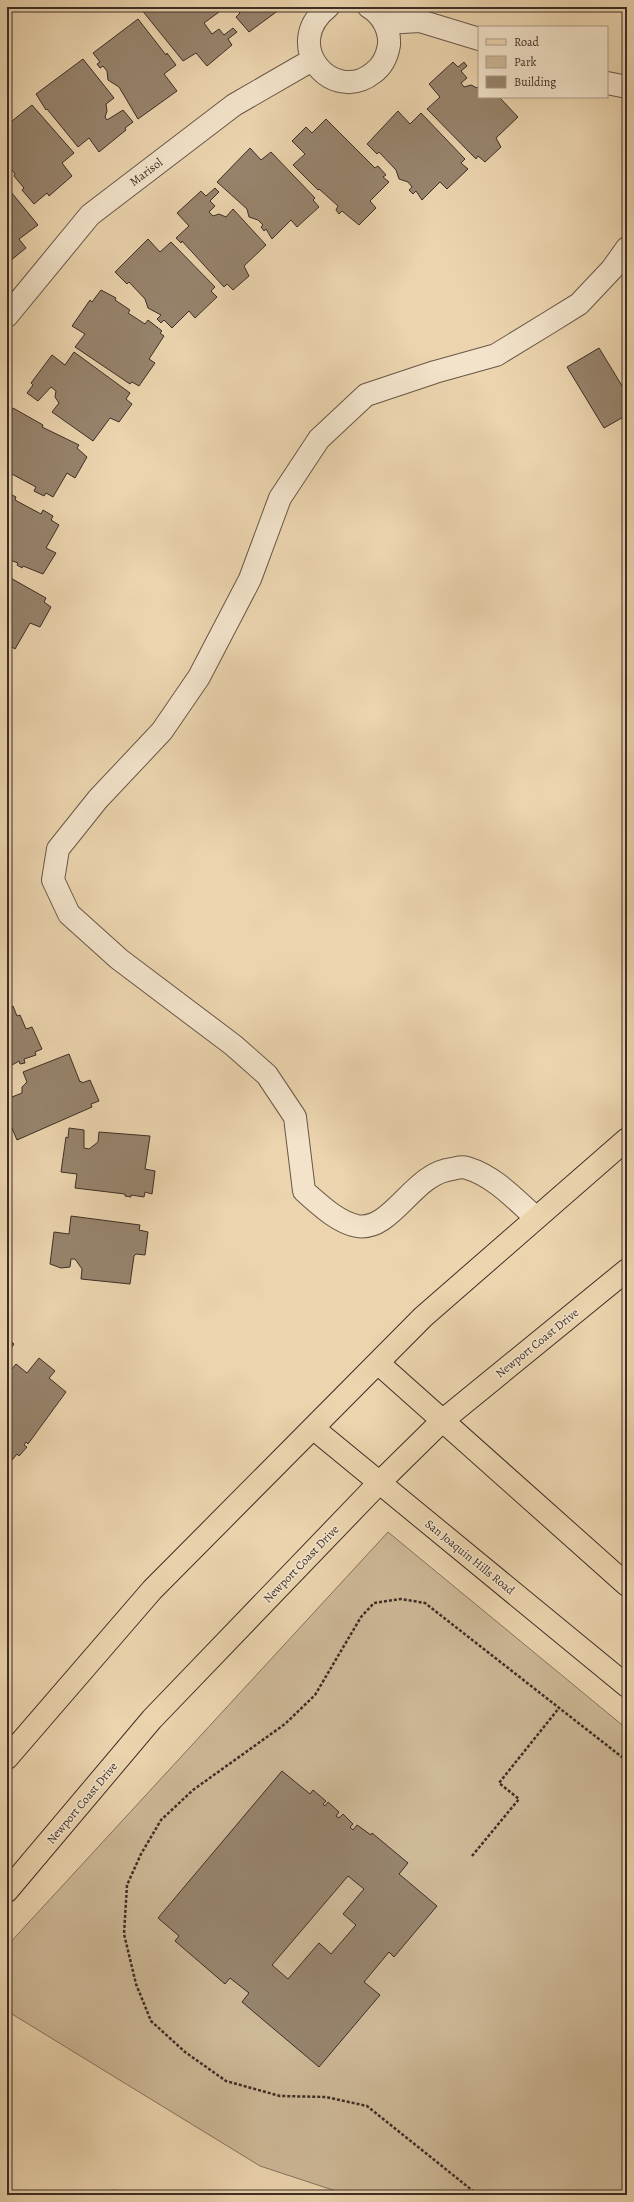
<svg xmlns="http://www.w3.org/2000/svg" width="634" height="2202" font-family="Alegreya,serif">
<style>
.green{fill:#cdb897;stroke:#85735e}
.building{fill:#97846d;stroke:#3d2e26;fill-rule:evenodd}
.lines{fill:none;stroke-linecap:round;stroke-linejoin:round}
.minor-casing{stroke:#685848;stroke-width:24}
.major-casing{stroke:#3d2e26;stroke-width:24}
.path{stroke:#3d2e26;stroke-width:2.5;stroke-dasharray:3 2;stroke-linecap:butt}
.minor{stroke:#f2e3ca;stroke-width:22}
.major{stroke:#ebd4ae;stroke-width:22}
.labels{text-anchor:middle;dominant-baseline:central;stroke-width:3;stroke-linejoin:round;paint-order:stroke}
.street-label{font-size:12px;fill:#3d2e26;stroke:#f2e3ca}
</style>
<rect width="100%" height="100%" fill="#ebd4ae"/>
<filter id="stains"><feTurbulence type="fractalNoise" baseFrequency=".005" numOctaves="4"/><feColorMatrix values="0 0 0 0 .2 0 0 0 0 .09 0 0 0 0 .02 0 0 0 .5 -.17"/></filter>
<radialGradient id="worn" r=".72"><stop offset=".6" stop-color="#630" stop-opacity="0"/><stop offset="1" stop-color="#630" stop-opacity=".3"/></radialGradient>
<path class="green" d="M 388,1532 L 627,1729 L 627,2195 L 348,2195 L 260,2166 L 7,2011 L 7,1946 Z
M 112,2190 L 194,2195 L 94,2195 Z"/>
<path class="building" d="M 143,7 L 214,7 L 219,12 L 204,23 L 212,34 L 219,29 L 224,35 L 233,28 L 237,32 L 228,39 L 232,45 L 207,66 L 196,53 L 183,61 L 141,9 Z
M 235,7 L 283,7 L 249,32 L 236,17 L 240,13 Z
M 138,19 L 166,55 L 167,53 L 176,65 L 164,74 L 177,91 L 138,119 L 119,87 L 108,80 L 107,71 L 103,66 L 100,68 L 97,64 L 100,62 L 93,53 Z
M 83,59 L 114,98 L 106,104 L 107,111 L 105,117 L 107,120 L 123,110 L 133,122 L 125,128 L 126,130 L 99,152 L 89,138 L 78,147 L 47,109 L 46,110 L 36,94 Z
M 453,62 L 458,67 L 464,62 L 467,66 L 461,71 L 467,78 L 461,83 L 464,87 L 471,85 L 477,88 L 479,86 L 479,97 L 499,97 L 518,117 L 496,138 L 501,147 L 485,162 L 478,156 L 476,159 L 427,109 L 440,97 L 429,84 Z
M 32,105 L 74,153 L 62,163 L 72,176 L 49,196 L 47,193 L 34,204 L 22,190 L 24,188 L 14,176 L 15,174 L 12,170 L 7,169 L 7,125 Z
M 398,111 L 410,124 L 421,113 L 465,159 L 461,163 L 468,169 L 447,189 L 440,182 L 422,200 L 416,191 L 413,194 L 409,190 L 412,187 L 408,182 L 399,179 L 396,170 L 379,152 L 377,154 L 367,144 Z
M 326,119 L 375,168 L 378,166 L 386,175 L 383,177 L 389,182 L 370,201 L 376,208 L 359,225 L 342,211 L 339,214 L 336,210 L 338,206 L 319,189 L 318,190 L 293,165 L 305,154 L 292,141 L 306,127 L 312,133 Z
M 250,148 L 261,160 L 271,152 L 315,198 L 313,200 L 319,207 L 297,227 L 291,220 L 272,239 L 266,229 L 264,231 L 261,227 L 263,225 L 258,220 L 249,217 L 247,209 L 217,182 Z
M 7,187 L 38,225 L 19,239 L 26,248 L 10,261 L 7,257 Z
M 215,188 L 219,192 L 210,201 L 215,206 L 209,212 L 213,216 L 219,214 L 226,217 L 233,209 L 266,245 L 244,266 L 249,276 L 233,290 L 227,284 L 224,287 L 182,241 L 181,243 L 176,238 L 189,226 L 177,213 L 201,191 L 206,196 Z
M 148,239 L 160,252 L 171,242 L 215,287 L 211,291 L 217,297 L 195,318 L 189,311 L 172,328 L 164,320 L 161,323 L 157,319 L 161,315 L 148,308 L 145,299 L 129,282 L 127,284 L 115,272 Z
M 101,290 L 116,298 L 115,300 L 130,310 L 128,313 L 145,324 L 148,320 L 162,331 L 160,333 L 164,336 L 149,359 L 155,363 L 139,386 L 132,382 L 130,384 L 75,347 L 85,334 L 72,326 L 90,300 L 92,302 Z
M 599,348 L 627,394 L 627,415 L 604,428 L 567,367 Z
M 74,352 L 130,393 L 126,399 L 132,404 L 119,422 L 110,418 L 93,441 L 52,412 L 59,403 L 55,397 L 56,391 L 51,387 L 38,401 L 27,393 L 33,385 L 31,383 L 52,355 L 65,365 Z
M 13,408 L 43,425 L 42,427 L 79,445 L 77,448 L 87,457 L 75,478 L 67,473 L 53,497 L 46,493 L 44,496 L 34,491 L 36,487 L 10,473 L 7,476 L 7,418 Z
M 12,495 L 16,497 L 15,500 L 41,514 L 43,510 L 53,516 L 51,520 L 59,525 L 46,548 L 56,553 L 43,574 L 23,566 L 22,568 L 17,565 L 18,563 L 7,559 L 7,496 L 10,498 Z
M 7,576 L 46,598 L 44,602 L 51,607 L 40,627 L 30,623 L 15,649 L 7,644 Z
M 13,1006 L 17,1016 L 20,1015 L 26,1029 L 32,1027 L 42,1049 L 35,1052 L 36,1055 L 24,1059 L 25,1063 L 20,1064 L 19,1061 L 7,1068 L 7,1009 Z
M 69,1054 L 80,1082 L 81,1081 L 82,1083 L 90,1080 L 99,1101 L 91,1104 L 92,1107 L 17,1140 L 11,1126 L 7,1127 L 7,1099 L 22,1093 L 22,1087 L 27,1082 L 23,1072 Z
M 69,1128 L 84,1130 L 84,1148 L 89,1149 L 98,1142 L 99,1132 L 150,1136 L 145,1169 L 155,1171 L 152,1194 L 145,1192 L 144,1197 L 131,1195 L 131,1197 L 125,1196 L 125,1194 L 75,1188 L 77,1174 L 61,1172 L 66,1137 L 68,1138 Z
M 71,1216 L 140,1225 L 139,1230 L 148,1232 L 145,1255 L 136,1254 L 134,1256 L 130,1284 L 81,1279 L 82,1269 L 75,1259 L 71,1259 L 70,1267 L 61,1268 L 50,1264 L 54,1232 L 69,1234 Z
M 7,1338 L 14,1344 L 7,1354 Z
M 39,1358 L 55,1371 L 49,1378 L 66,1392 L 28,1444 L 26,1442 L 24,1445 L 27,1447 L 19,1456 L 17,1454 L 7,1466 L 7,1375 L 16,1364 L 27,1373 Z
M 282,1771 L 310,1794 L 313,1790 L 326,1801 L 323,1804 L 325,1806 L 328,1802 L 339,1812 L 336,1816 L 339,1818 L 343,1814 L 353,1824 L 350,1827 L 353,1830 L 357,1825 L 371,1835 L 372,1833 L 408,1863 L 399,1874 L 437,1906 L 394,1957 L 389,1952 L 364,1982 L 380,1995 L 319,2067 L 242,2002 L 249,1993 L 230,1978 L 225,1984 L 175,1941 L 179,1936 L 158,1918 ZM 348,1876 L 364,1889 L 343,1914 L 356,1925 L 331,1954 L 319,1943 L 288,1979 L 272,1965 Z"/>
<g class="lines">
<g class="minor-casing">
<path id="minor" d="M 328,7 C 280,45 333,105 373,73 C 383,66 387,57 389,45 C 390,29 382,15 369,7
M 385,23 L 420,21 L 479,39
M 607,83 L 627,87
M 7,316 L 90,215 L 234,105 L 312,60
M 535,1217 C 515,1199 494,1176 467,1168 C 463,1166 457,1168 452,1169 C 413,1173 392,1232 357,1226 C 337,1222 319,1204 304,1191 L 295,1117 L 267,1075 L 233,1045 L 119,959 L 69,914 L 53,880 L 58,849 L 98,799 L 162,731 L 199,677 L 250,579 L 280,498 L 319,439 L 366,395 L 435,372 L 496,355 L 550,322 L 579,304 L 612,269 L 627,248"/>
</g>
<g class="major-casing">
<path id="major" d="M 378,1363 L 627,1585
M 313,1428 L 627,1686
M 7,1758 L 152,1590 L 423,1317 L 627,1139
M 7,1891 L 152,1719 L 379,1483 L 442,1421 L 627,1270"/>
</g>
<path class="path" d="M 472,1856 L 519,1799 L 499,1783 L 559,1708
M 478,2195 L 367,2106 L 326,2097 L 280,2096 L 226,2081 L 185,2052 L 151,2021 L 136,1984 L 124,1934 L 127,1885 L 141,1854 L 161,1820 L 193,1790 L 285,1724 L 315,1695 L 361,1617 L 374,1603 L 401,1599 L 425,1603 L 627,1761"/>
<use href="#minor" class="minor"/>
<use href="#major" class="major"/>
</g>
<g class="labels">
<g class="street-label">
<text transform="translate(146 172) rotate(-37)">Marisol</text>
<text transform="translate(537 1343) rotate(-39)">Newport Coast Drive</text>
<text transform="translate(470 1557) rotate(39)">San Joaquin Hills Road</text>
<text transform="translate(301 1564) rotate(-46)">Newport Coast Drive</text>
<text transform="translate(82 1803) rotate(-50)">Newport Coast Drive</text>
</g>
</g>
<rect width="634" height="2202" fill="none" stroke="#ebd4ae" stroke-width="24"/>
<rect x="8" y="8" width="618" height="2186" fill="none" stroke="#3d2e26" stroke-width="2"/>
<rect x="12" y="12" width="610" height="2178" fill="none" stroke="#3d2e26"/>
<rect x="478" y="26" width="130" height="72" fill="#f2e3ca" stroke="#aa9b88"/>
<rect x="486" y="39" width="20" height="6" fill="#ebd4ae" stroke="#aa9b88"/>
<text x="514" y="46" font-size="12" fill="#3d2e26">Road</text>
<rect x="486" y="56" width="20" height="12" fill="#cdb897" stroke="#aa9b88"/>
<text x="514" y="66" font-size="12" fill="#3d2e26">Park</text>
<rect x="486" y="76" width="20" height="12" fill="#97846d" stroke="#aa9b88"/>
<text x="514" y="86" font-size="12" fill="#3d2e26">Building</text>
<rect width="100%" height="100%" filter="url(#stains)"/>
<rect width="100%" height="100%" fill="url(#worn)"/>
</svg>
